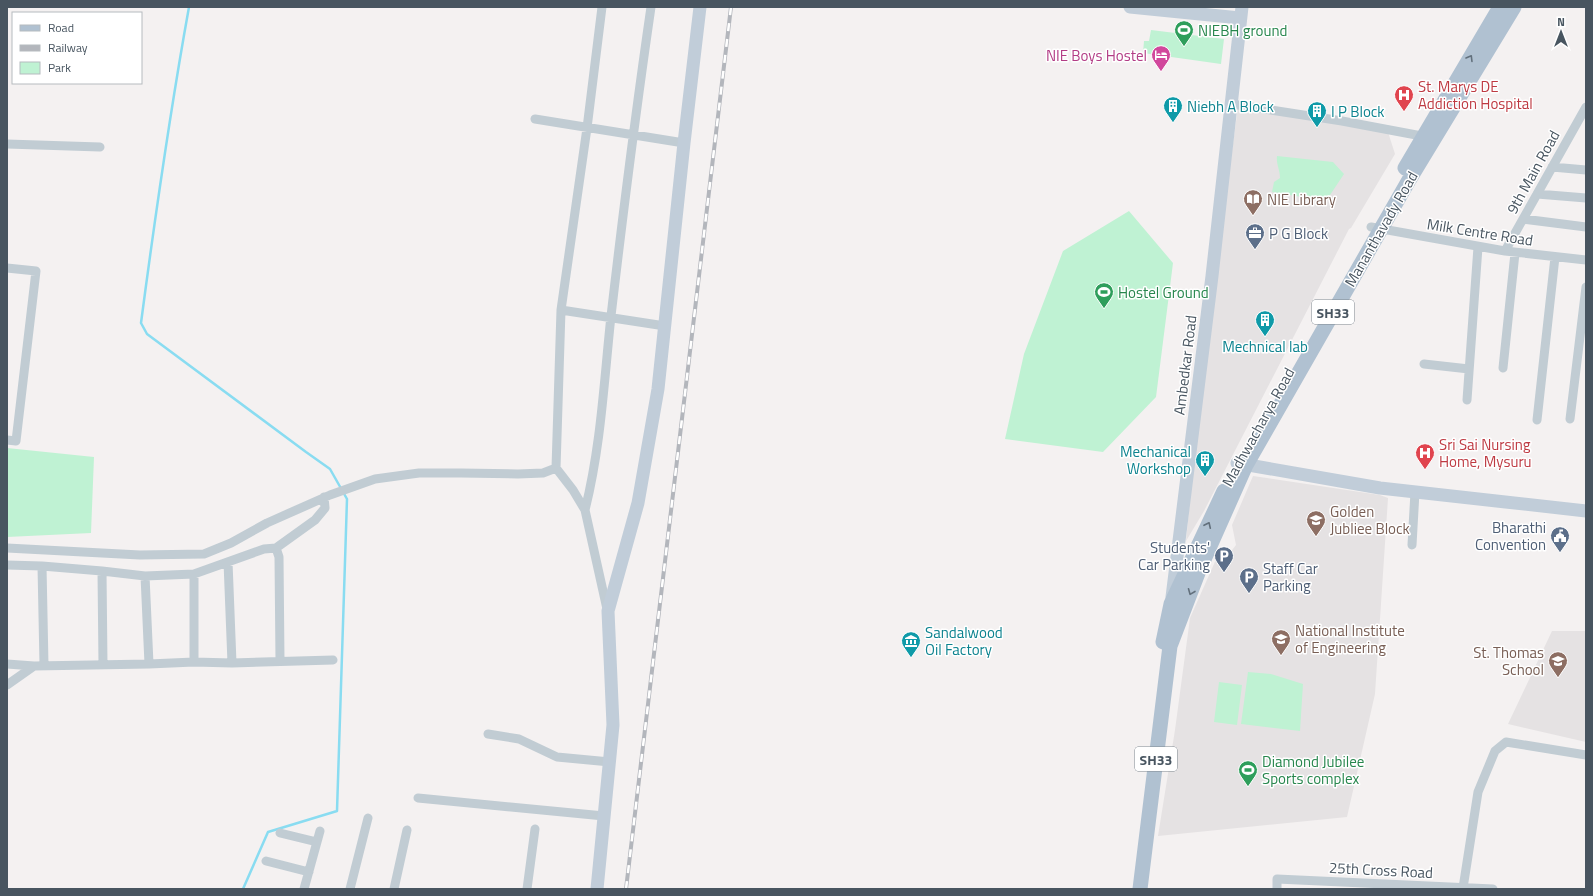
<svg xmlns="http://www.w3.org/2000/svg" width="1593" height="896" font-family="'Titillium Web',sans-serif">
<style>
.education{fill:#e5e2e3}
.green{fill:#bff2d3}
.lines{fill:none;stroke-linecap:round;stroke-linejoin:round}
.stream{stroke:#89dcf1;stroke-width:2.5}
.street{stroke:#c1ccd3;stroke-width:9}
.secondary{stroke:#c1cdd9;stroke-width:13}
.primary{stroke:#b0c1d1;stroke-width:15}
.rail-casing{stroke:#b3b6bc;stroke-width:4}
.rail{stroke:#fff;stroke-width:2.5;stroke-dasharray:8;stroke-linecap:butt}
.oneway{stroke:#62707c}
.labels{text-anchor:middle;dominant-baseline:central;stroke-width:3;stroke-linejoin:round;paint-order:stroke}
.shield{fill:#fff;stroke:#7f8890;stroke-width:1}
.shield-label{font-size:14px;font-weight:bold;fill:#485560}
.leisure-label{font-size:15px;fill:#27864d;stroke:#fff;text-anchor:start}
.hotel-label{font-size:15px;fill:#b23c85;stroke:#fff;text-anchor:end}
.health-label{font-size:15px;fill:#be3a42;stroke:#fff;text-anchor:start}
.culture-label{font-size:15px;fill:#0d838f;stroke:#fff;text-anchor:start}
.street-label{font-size:15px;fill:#485560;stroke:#fff}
.education-label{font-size:15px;fill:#785e54;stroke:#fff;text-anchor:start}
.service-label{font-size:15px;fill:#4e5e75;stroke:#fff;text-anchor:start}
</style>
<rect width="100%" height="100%" fill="#f4f1f1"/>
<path class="education" d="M 1238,107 L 1387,129 L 1395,154 L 1351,228 L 1349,229 L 1204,511 L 1186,541 L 1201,388 L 1215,276 Z
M 1253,476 L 1380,495 L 1388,498 L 1375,694 L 1347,817 L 1158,836 L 1175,730 L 1190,618 L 1218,555 L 1229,554 L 1236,545 L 1232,525 Z
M 1552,631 L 1586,631 L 1586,742 L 1508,724 Z"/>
<path class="green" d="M 1151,30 L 1224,39 L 1221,64 L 1143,53 L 1144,41 L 1149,41 Z
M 1277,156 L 1333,162 L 1344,174 L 1326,201 L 1272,192 L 1274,182 L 1280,178 C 1280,170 1276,164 1277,156 Z
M 1129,211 L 1173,263 L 1156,397 L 1103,452 L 1005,439 L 1024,354 L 1063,251 Z
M 7,448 L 94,457 L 91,533 L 7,537 Z
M 1248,672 L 1271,674 L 1303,684 L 1300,731 L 1241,724 Z
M 1219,682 L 1242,685 L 1237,725 L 1214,722 Z"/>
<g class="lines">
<path class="stream" d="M 189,7 C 170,112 155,217 141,323 L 147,334 L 306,452 L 330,469 L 347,499 L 337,811 L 268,832 L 243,889"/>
<path class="street" d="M 602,7 L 587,128 L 561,310 L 556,468 L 573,490 L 585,510 L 607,609
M 1232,104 L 1342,121 L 1427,137
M 535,119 L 684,143
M 7,144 L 100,147
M 1552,167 L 1586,170
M 1537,194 L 1586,198
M 1523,219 L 1586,227
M 1371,227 L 1505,251 L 1586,260
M 1505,251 L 1586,107
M 7,268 L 36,271 L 16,441 L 7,440
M 561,310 L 665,326
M 1424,364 L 1469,369
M 1503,368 L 1515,253
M 1467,400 L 1478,247
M 1570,419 L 1586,287
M 1537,420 L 1555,257
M 585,510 C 601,446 604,381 611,316 C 623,213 636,110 651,7
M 1412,545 L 1415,492
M 7,548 L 140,555 L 204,554 L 231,543 L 267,523 L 330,495 L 375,479 L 419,473 L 461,473 L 518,474 L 543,473 L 556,468
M 276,548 L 315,520 L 325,508 L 324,497
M 228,562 L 232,663
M 7,565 L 42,566 L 102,571 L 145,576 L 194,574 L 264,549 L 276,548 L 279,557 L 280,661
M 42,566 L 44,665
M 102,571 L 103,665
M 194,574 L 194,662
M 145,576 L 149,664
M 7,664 L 34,666
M 7,685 L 34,666 L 149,664 L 194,662 L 232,663 L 333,660
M 488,734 L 519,739 L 557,757 L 610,762
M 418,798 L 604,816
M 280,833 L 317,842
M 266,861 L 309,872
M 1463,888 L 1478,792 L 1495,751 L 1506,742 L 1586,755
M 304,889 L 320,831
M 350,889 L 368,818
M 394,889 L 407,830
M 527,889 L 535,829
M 1277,889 L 1277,879 L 1493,889"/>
<path class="secondary" d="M 1130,7 L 1240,18
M 1237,463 L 1380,488 L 1586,511
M 1172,597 L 1212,276 L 1242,7
M 597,889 L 613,725 L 608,611 L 638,503 L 658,389 L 684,143 L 700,7"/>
<path class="primary" d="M 1405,168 L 1500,7
M 1163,642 L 1171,604 L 1224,491
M 1140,889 L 1170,646 L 1198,573 L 1246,465 L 1409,180 L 1514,7"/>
<g class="rail-casing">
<path id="rail" d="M 626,889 L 731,7"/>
</g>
<use href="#rail" class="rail"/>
</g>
<defs><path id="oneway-chevron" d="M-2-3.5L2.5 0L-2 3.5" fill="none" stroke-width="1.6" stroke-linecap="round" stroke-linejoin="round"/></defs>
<g class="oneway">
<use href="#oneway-chevron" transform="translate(1470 58) rotate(-59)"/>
<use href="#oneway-chevron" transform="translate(1208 525) rotate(-65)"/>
<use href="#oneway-chevron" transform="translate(1191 592) rotate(112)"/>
</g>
<defs>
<g id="stadium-pin" transform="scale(1)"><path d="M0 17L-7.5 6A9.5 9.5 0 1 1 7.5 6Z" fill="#2e9e5b" stroke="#fff"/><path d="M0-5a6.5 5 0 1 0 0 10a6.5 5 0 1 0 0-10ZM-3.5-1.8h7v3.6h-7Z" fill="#fff"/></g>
<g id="hotel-pin" transform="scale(1)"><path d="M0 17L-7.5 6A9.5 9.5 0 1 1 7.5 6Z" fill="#d1479c" stroke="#fff"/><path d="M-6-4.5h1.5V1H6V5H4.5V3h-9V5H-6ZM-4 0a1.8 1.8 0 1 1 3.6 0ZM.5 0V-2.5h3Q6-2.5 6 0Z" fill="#fff"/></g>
<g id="hospital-pin" transform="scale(1)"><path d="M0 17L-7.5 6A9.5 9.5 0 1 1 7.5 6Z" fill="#e0444e" stroke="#fff"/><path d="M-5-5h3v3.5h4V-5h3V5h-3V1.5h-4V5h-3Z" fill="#fff"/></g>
<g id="building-pin" transform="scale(1)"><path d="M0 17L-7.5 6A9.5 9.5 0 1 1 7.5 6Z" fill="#0f9aa8" stroke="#fff"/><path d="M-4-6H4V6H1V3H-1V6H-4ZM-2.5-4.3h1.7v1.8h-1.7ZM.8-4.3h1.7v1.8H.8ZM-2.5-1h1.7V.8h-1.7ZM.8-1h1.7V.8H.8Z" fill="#fff"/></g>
<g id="library-pin" transform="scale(1)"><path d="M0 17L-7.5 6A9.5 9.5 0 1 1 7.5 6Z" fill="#8d6e63" stroke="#fff"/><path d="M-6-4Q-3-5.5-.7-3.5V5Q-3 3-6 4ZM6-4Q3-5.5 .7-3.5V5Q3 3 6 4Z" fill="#fff"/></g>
<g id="office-pin" transform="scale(1)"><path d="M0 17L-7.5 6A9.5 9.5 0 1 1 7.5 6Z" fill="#5c6f8a" stroke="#fff"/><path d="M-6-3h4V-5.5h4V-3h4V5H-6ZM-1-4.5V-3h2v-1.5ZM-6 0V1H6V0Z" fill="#fff"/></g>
<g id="university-pin" transform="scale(1)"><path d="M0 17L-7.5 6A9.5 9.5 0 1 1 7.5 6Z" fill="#8d6e63" stroke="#fff"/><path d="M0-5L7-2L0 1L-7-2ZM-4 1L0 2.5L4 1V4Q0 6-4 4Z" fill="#fff"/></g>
<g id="civic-pin" transform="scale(1)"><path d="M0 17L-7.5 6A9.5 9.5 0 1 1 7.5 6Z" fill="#5c6f8a" stroke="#fff"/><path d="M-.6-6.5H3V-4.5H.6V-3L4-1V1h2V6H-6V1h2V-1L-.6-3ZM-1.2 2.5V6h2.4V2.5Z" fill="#fff"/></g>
<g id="parking-pin" transform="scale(1)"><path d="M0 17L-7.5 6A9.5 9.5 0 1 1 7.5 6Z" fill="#5c6f8a" stroke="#fff"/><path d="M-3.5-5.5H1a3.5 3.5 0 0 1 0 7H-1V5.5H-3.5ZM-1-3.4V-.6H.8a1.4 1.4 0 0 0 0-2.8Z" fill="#fff"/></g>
<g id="museum-pin" transform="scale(1)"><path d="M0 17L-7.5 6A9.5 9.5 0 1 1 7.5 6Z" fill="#0f9aa8" stroke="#fff"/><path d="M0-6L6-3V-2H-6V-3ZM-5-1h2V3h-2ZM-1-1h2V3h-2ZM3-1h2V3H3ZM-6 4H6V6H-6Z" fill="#fff"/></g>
<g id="school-pin" transform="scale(1)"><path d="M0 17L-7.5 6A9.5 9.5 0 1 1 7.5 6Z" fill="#8d6e63" stroke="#fff"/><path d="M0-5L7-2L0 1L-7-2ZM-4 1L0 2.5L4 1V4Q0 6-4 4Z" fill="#fff"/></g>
</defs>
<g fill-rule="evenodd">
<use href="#stadium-pin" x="1184" y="30"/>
<use href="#hotel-pin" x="1161" y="55"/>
<use href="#hospital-pin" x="1404" y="95"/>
<use href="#building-pin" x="1173" y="106"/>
<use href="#building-pin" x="1317" y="111"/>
<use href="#library-pin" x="1253" y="199"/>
<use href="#office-pin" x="1255" y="233"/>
<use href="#stadium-pin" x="1104" y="292"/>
<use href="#building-pin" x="1265" y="320"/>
<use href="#hospital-pin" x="1425" y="453"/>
<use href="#building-pin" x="1205" y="460"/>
<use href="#university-pin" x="1316" y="520"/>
<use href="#civic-pin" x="1560" y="536"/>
<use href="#parking-pin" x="1224" y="556"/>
<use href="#parking-pin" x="1249" y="577"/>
<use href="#university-pin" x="1281" y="639"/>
<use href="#museum-pin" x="911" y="641"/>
<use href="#school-pin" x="1558" y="661"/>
<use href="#stadium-pin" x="1248" y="770"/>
</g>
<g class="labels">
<g class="shield">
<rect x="1312" y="300" width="42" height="24" rx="3"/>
<rect x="1135" y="747" width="42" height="24" rx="3"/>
</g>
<g class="shield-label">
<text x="1333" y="312">SH33</text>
<text x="1156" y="759">SH33</text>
</g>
<g class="leisure-label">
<text x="1198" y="30">NIEBH ground</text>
<text x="1118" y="292">Hostel Ground</text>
<text x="1262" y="761">Diamond Jubilee<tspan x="1262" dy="17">Sports complex</tspan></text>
</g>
<g class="hotel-label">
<text x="1147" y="55">NIE Boys Hostel</text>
</g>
<g class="health-label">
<text x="1418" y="86">St. Marys DE<tspan x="1418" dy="17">Addiction Hospital</tspan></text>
<text x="1439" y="444">Sri Sai Nursing<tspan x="1439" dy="17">Home, Mysuru</tspan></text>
</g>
<g class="culture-label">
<text x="1187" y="106">Niebh A Block</text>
<text x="1331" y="111">I P Block</text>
<text x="1265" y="346" text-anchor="middle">Mechnical lab</text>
<text x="1191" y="451" text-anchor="end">Mechanical<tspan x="1191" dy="17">Workshop</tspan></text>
<text x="925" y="632">Sandalwood<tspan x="925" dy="17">Oil Factory</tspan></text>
</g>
<g class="street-label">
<text transform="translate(1533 172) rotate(-61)">9th Main Road</text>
<text transform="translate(1381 229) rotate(-60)">Mananthavady Road</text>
<text transform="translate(1480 232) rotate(9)">Milk Centre Road</text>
<text transform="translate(1185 365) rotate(-83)">Ambedkar Road</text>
<text transform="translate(1258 427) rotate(-61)">Madhwacharya Road</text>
<text transform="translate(1381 870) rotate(3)">25th Cross Road</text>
</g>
<g class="education-label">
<text x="1267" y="199">NIE Library</text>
<text x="1330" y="511">Golden<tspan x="1330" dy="17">Jubliee Block</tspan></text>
<text x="1295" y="630">National Institute<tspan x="1295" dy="17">of Engineering</tspan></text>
<text x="1544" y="652" text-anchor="end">St. Thomas<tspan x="1544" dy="17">School</tspan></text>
</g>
<g class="service-label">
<text x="1269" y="233">P G Block</text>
<text x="1546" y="527" text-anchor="end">Bharathi<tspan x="1546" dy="17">Convention</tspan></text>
<text x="1210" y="547" text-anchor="end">Students'<tspan x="1210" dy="17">Car Parking</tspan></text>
<text x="1263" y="568">Staff Car<tspan x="1263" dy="17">Parking</tspan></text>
</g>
</g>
<rect width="1593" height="896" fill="none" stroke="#485560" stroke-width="16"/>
<rect x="12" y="12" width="130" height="72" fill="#ffffff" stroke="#b6bbbf"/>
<rect x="20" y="25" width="20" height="6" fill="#b0c1d1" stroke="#b6bbbf"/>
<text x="48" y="32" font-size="12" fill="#485560">Road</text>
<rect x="20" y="45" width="20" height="6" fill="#b3b6bc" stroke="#b6bbbf"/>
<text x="48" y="52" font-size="12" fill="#485560">Railway</text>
<rect x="20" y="62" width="20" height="12" fill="#bff2d3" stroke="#b6bbbf"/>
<text x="48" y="72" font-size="12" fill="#485560">Park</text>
<g transform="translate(1561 32)" stroke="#ffffff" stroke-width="3" paint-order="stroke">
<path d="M0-3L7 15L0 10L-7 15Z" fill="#485560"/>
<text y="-6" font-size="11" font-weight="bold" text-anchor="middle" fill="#485560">N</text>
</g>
</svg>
